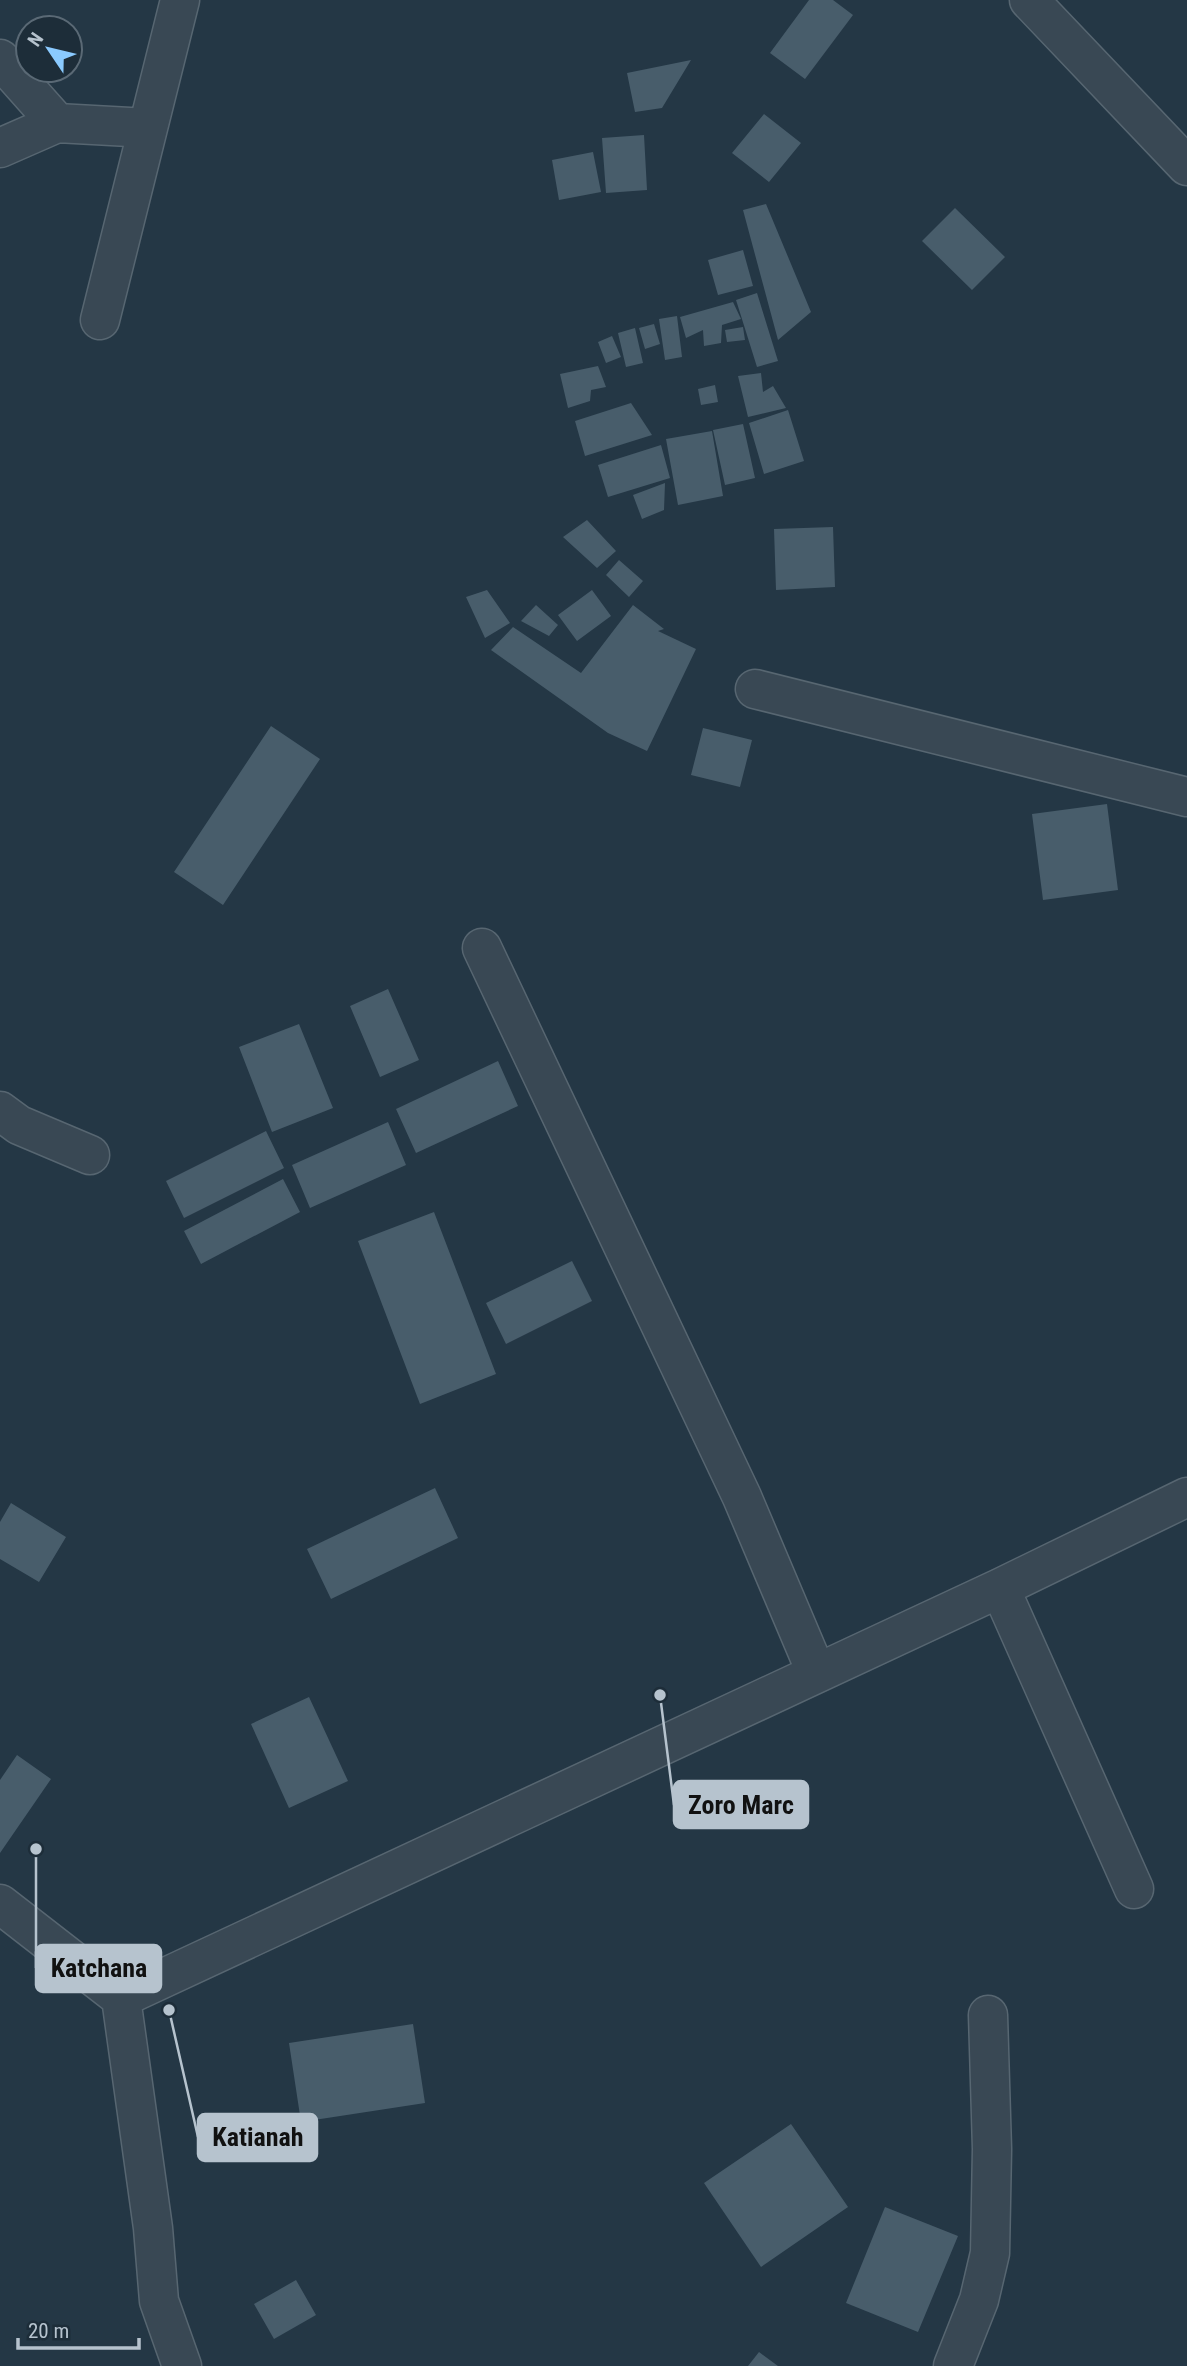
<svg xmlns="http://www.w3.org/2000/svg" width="1187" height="2366" font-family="'Roboto Condensed',sans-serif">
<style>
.building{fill:#485d6b}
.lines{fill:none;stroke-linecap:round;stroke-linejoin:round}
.minor-casing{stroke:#576671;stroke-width:41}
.minor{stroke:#394854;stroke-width:38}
.leader{fill:none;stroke:#b6c3ce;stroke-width:2.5}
.callout-dot{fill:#b6c3ce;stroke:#1d2d39;stroke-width:2.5}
.callout{fill:#b6c3ce;stroke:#b6c3ce;stroke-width:2.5}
.callout-label{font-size:26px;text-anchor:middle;font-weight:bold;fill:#111}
</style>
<rect width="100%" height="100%" fill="#243745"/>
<path class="building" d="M 809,0 L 833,0 L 853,15 L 805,79 L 770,53 Z
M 691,60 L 662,108 L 635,112 L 627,73 Z
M 764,114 L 801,143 L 769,182 L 732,153 Z
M 644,135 L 647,190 L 606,193 L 602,138 Z
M 593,152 L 601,192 L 559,200 L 552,160 Z
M 766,204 L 811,312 L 778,340 L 743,210 Z
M 955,208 L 1005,257 L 972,290 L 922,241 Z
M 743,250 L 753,286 L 718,295 L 708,260 Z
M 757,293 L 778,361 L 757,367 L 736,300 Z
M 733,302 L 741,319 L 722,325 L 721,343 L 704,346 L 703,330 L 686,338 L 680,317 Z
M 677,316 L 682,357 L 665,360 L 659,319 Z
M 654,324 L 660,344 L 645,349 L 639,328 Z
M 743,327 L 745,340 L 727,342 L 725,330 Z
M 635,328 L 643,363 L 626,367 L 618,333 Z
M 612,336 L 621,357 L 606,363 L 598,342 Z
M 598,366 L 606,387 L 591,390 L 590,401 L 568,408 L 560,374 Z
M 761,373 L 763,392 L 773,386 L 786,408 L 748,417 L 738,376 Z
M 715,385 L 718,402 L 701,405 L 698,389 Z
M 631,403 L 652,435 L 585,456 L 575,421 Z
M 788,410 L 804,461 L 764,474 L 749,423 Z
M 743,424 L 755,478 L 725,485 L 713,430 Z
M 712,431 L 723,496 L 678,505 L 666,439 Z
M 661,445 L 670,478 L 608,497 L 598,465 Z
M 665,483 L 664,510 L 642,519 L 633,495 Z
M 587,520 L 616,551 L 597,568 L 563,537 Z
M 833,527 L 835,587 L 776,590 L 774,529 Z
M 619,560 L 643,581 L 629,597 L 606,575 Z
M 487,590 L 510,623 L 485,638 L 466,597 Z
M 592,590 L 611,616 L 577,641 L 558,615 Z
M 536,605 L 558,625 L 549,636 L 521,621 Z
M 633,605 L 664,629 L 658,631 L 696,649 L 647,751 L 608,733 L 491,650 L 513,627 L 581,673 Z
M 271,726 L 320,759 L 223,905 L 174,872 Z
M 703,728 L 752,740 L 740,787 L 691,775 Z
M 1107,804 L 1118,890 L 1043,900 L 1032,814 Z
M 388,989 L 419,1060 L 380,1077 L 350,1006 Z
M 299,1024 L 333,1108 L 272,1132 L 239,1047 Z
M 498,1061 L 518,1106 L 416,1153 L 396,1109 Z
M 388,1122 L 406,1165 L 310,1208 L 292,1165 Z
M 266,1131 L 284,1168 L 184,1218 L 166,1181 Z
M 283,1179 L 300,1212 L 201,1264 L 184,1231 Z
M 434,1212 L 496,1374 L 420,1404 L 358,1241 Z
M 572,1261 L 592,1301 L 506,1344 L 486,1303 Z
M 435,1488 L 458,1538 L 331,1599 L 307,1549 Z
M 11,1503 L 66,1537 L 39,1582 L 0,1559 L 0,1522 Z
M 309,1697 L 348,1781 L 289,1808 L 251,1724 Z
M 17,1755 L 51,1779 L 0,1853 L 0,1780 Z
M 413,2024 L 425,2103 L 301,2122 L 289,2043 Z
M 791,2124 L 848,2207 L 761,2267 L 704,2183 Z
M 885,2207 L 958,2236 L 918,2332 L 846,2303 Z
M 296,2280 L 316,2315 L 274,2339 L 254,2304 Z
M 759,2352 L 778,2366 L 748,2366 Z"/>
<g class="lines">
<g class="minor-casing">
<path id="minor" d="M 1029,0 L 1187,166
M 0,59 L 57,123
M 0,148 L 57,123 L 148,128
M 100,320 L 180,0
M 755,689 L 1187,797
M 482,948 L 742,1497 L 816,1672
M 0,1111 L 19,1125 L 90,1155
M 1000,1588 L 1134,1889
M 0,1904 L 121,1998 L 153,2228 L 159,2301 L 182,2366
M 121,1998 L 1000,1588 L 1187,1497
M 953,2366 L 979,2300 L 990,2253 L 992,2149 L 988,2015"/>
</g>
<use href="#minor" class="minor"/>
</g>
<path class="leader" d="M660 1695L674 1805M36 1849L36 1968M169 2010L198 2137"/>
<g class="callout-dot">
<circle cx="660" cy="1695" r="7"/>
<circle cx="36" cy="1849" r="7"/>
<circle cx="169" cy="2010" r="7"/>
</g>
<g class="callout">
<rect x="674" y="1781" width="134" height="47" rx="7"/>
<rect x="36" y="1945" width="125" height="47" rx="7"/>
<rect x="198" y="2114" width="119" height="47" rx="7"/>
</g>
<g class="callout-label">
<text x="741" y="1814">Zoro Marc</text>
<text x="99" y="1977">Katchana</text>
<text x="258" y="2146">Katianah</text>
</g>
<g transform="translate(49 49) rotate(305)"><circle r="33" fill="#1d2d39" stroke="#5a6975" stroke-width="2"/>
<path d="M0-5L12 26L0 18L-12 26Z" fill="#8acaff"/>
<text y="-10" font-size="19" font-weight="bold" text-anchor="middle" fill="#b6c3ce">N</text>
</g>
<path d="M18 2338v10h121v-10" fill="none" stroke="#b6c3ce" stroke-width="3.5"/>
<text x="28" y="2338" font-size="21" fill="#b6c3ce" stroke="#1d2d39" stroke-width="5" paint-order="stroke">20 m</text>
</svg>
